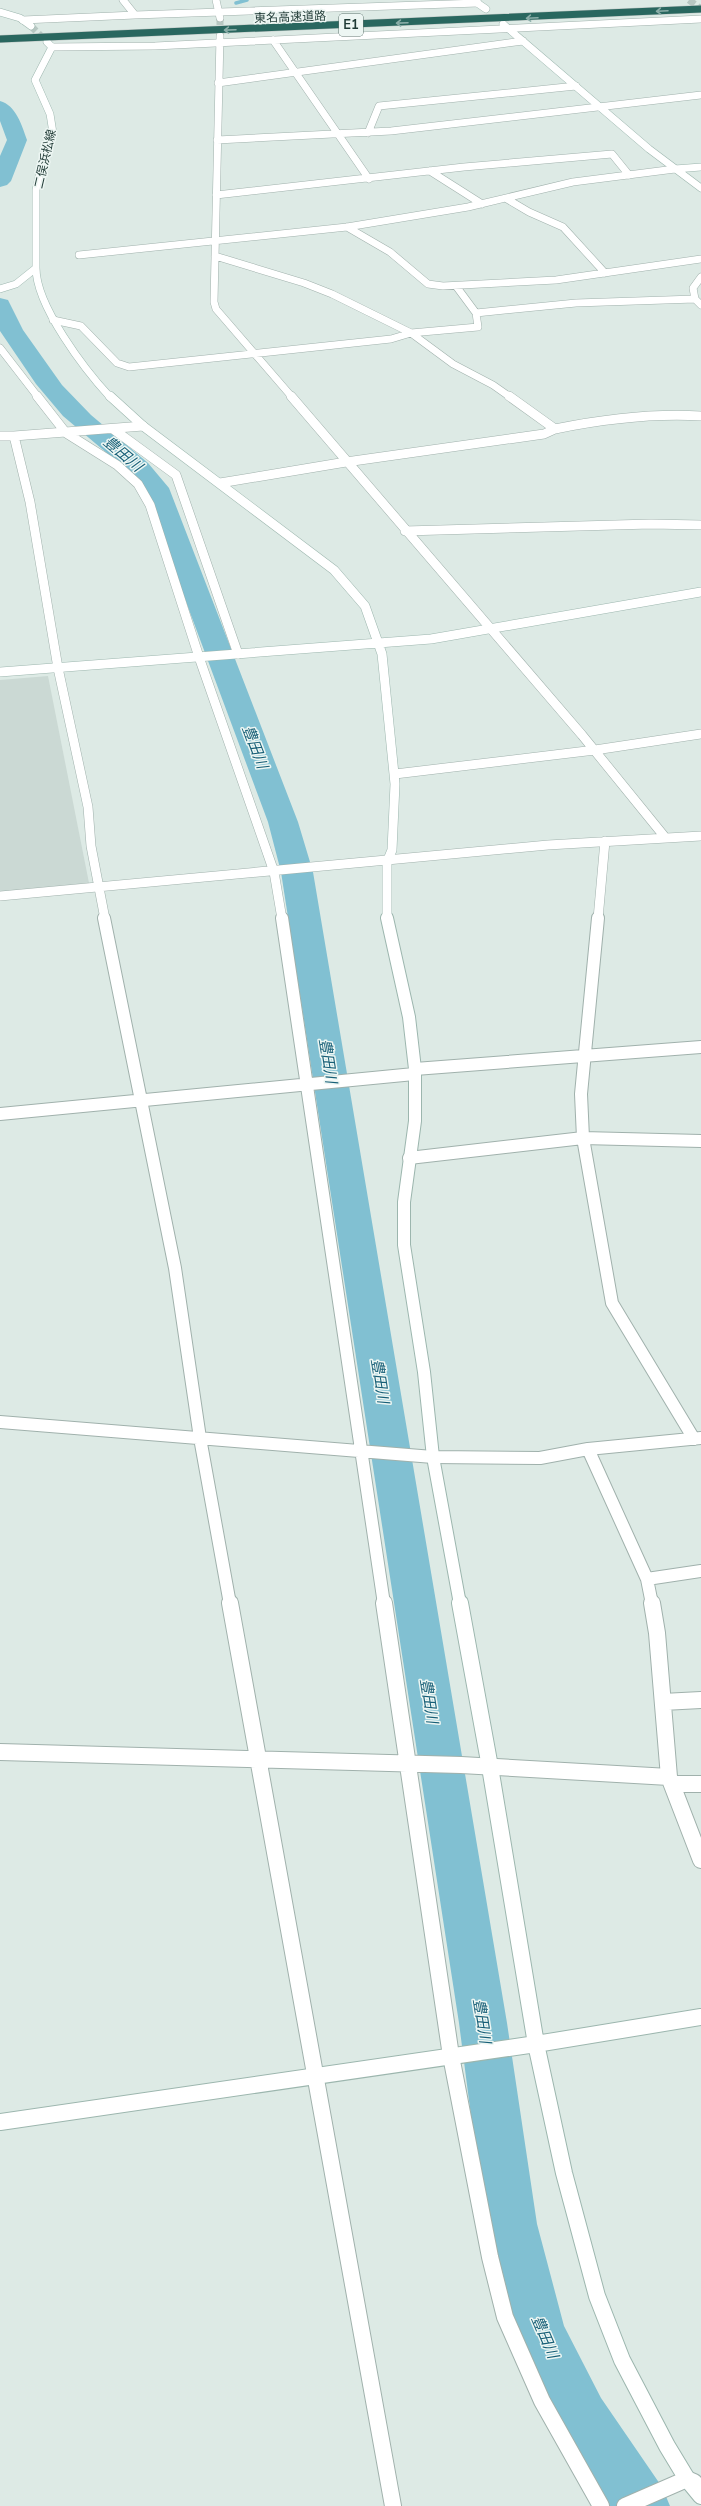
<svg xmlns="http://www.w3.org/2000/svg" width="701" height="2506" font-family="'Nunito Sans','Noto Sans JP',sans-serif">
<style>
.built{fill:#cbd9d4}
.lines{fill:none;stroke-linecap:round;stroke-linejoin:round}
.stream{stroke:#81c0d2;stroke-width:3.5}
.river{fill:#81c0d2;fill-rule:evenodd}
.street-tunnel{stroke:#b7c7c2;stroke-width:7;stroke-dasharray:7 3.5;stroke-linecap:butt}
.secondary-tunnel{stroke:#b7c7c2;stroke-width:7;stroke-dasharray:7 3.5;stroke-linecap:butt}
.street-far3-casing{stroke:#a0b1ac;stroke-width:8}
.street-far2-casing{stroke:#a0b1ac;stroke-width:10}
.street-far1-casing{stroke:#a0b1ac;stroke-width:14}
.street-casing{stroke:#a0b1ac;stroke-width:18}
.secondary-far3-casing{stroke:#9cb6ae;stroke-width:8}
.secondary-far2-casing{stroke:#9cb6ae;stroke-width:10}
.secondary-far1-casing{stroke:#9cb6ae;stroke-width:14}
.secondary-casing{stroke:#9cb6ae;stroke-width:18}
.highway-casing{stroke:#bcc4c2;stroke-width:8}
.street-far3{stroke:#fff;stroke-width:7}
.street-far2{stroke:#fff;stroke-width:9}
.street-far1{stroke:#fff;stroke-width:12}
.street{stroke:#fff;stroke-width:16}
.secondary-far3{stroke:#fff;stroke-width:7}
.secondary-far2{stroke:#fff;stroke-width:9}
.secondary-far1{stroke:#fff;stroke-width:12}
.secondary{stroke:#fff;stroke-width:16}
.highway{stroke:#29675f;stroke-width:7}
.oneway{stroke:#8baea9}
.labels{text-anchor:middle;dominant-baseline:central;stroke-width:3;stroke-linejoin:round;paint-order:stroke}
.far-street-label{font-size:12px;fill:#1e3934;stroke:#edf6f3}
.shield{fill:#edf6f3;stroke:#5c726d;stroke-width:1}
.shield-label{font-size:13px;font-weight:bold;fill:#1e3934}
.water-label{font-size:15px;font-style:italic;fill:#175f77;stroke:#edf6f3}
</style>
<rect width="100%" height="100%" fill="#ddeae5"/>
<path class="built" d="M 48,676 L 89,883 L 0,892 L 0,680 Z"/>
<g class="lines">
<path class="stream" d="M 236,3 L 247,0"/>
<path class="river" d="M 0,101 C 16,105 22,126 27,140 L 11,181 L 7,185 L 0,187 L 0,156 L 7,140 L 0,121 Z
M 0,298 L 8,300 L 23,330 L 62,385 L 91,415 L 148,463 L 169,488 L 298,822 L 313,872 L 507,2023 L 537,2224 L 564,2326 L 601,2398 L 662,2487 L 670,2506 L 610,2506 L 563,2434 L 513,2330 L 485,2224 L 459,2023 L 281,872 L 268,822 L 144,489 L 121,465 L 63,416 L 36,384 L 0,331 Z"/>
<path class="street-tunnel" d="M 689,0 L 701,9
M 220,18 L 220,36"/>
<path class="secondary-tunnel" d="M 31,26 L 47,42"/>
<g class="street-far3-casing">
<path id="street-far3" d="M 216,0 L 220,18
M 135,15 L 478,3
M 23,20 L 135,15 L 123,0
M 220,36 L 214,302 L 216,309 L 292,397
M 273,40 L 369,179
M 52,47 L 155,46 L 701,19
M 218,83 L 523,41
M 368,133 L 379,106 L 576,86
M 217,140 L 391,131 L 701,95
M 430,171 L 482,204
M 216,195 L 464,167 L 612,154 L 629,175
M 507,199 L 529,212 L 563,227 L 605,273
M 347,227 L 390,252 L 428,284 L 443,286 L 556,280 L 701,259
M 79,255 L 347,227 L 468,207 L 573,182 L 675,169
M 701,277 L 693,288 L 695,299 L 701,305
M 476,313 L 576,303 L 695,299
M 53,320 L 81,326 L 117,363 L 129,367 L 391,339 L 411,333 L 332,294 L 304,283 L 215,256
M 411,333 L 453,364 L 493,385 L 510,397
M 411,333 L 478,327 L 476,313 L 456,286
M 0,348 L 38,397"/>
</g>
<g class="street-far2-casing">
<path id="street-far2" d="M 37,396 L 66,433 L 117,465 L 138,484 L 150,505 L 199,657 L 274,872 L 282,919
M 291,396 L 582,735 L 664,836
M 509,396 L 555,429 C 604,419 651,413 701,416
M 113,429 L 176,475 L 238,654
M 0,436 L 14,436 L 30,502 L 58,668 L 88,807 L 91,846 L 105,919
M 14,436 L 143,426
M 220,483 L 346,462 L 544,434 L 555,429
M 405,531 L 651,524 L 701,525
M 395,774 L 595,750 L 701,734
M 0,896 L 548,845 L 701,836
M 598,919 L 605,841"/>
</g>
<g class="street-far1-casing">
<path id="street-far1" d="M 104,918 L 175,1268 L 200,1438 L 230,1604
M 282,918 L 384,1604
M 598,918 L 581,1094 L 583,1138 L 612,1303 L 694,1439
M 415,1069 L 701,1047
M 0,1114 L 414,1074
M 409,1158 L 583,1138 L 701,1141
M 0,1422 L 433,1457 L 540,1458 L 588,1449 L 701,1438
M 588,1449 L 647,1579 L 652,1604
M 647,1579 L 701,1571"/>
</g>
<g class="street-casing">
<path id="street" d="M 230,1603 L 393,2506
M 384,1603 L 451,2056 L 490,2257 L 505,2317 L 542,2401 L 601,2506
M 652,1603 L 657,1633 L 669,1777 L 701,1860
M 663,1702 L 701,1700
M 0,1752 L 461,1765 L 669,1777
M 672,1784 L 701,1784
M 625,2506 L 687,2479 L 694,2482"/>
</g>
<g class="secondary-far3-casing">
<path id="secondary-far3" d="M 473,0 L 486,9
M 0,12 L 20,18 L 31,26
M 503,24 L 649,149 L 701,188
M 675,169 L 701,167
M 36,268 C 36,306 85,370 110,397
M 0,289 L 16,284 L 36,268 L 36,190 L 40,172 L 53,133 L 50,114 L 35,80 L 52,47 L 47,42"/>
</g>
<g class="secondary-far2-casing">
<path id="secondary-far2" d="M 110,396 L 143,426 L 334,570 L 365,606 L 382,654 L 395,784 L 392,850 L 387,862 L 387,919
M 0,672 L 431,639 L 701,592"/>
</g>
<g class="secondary-far1-casing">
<path id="secondary-far1" d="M 387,918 L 409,1017 L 415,1069 L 415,1121 L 404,1202 L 404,1245 L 424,1372 L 433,1457 L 460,1604"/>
</g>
<g class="secondary-casing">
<path id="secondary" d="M 460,1603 L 490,1767 L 536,2044 L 564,2173 L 597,2296 L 622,2360 L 667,2446 L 687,2479 L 701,2496
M 0,2122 L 536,2044 L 701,2017"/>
</g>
<g class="highway-casing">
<path id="highway" d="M 0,39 L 701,9"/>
</g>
<use href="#street-far3" class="street-far3"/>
<use href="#street-far2" class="street-far2"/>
<use href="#street-far1" class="street-far1"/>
<use href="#street" class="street"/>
<use href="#secondary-far3" class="secondary-far3"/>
<use href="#secondary-far2" class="secondary-far2"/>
<use href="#secondary-far1" class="secondary-far1"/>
<use href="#secondary" class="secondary"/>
<use href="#highway" class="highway"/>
</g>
<defs><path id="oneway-shaft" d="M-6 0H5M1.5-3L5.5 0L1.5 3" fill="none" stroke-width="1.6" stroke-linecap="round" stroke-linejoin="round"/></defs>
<g class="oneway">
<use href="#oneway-shaft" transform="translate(662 11) rotate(177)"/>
<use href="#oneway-shaft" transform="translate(532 18) rotate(177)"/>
<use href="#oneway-shaft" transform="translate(402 23) rotate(178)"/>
<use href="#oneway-shaft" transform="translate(230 30) rotate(178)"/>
</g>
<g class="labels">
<g class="far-street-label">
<text transform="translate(290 17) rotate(-2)">東名高速道路</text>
<text transform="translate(45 159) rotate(-77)">二俣浜松線</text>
</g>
<rect class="shield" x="339" y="14" width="24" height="22" rx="3"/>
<g class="shield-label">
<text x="351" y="25">E1</text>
</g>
<g class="water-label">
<text transform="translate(123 454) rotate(40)">豊田川</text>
<text transform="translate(255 747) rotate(69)">豊田川</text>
<text transform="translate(328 1061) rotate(81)">豊田川</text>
<text transform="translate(380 1381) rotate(81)">豊田川</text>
<text transform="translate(429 1701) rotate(81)">豊田川</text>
<text transform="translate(482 2021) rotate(81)">豊田川</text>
<text transform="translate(545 2337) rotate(67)">豊田川</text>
</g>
</g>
</svg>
